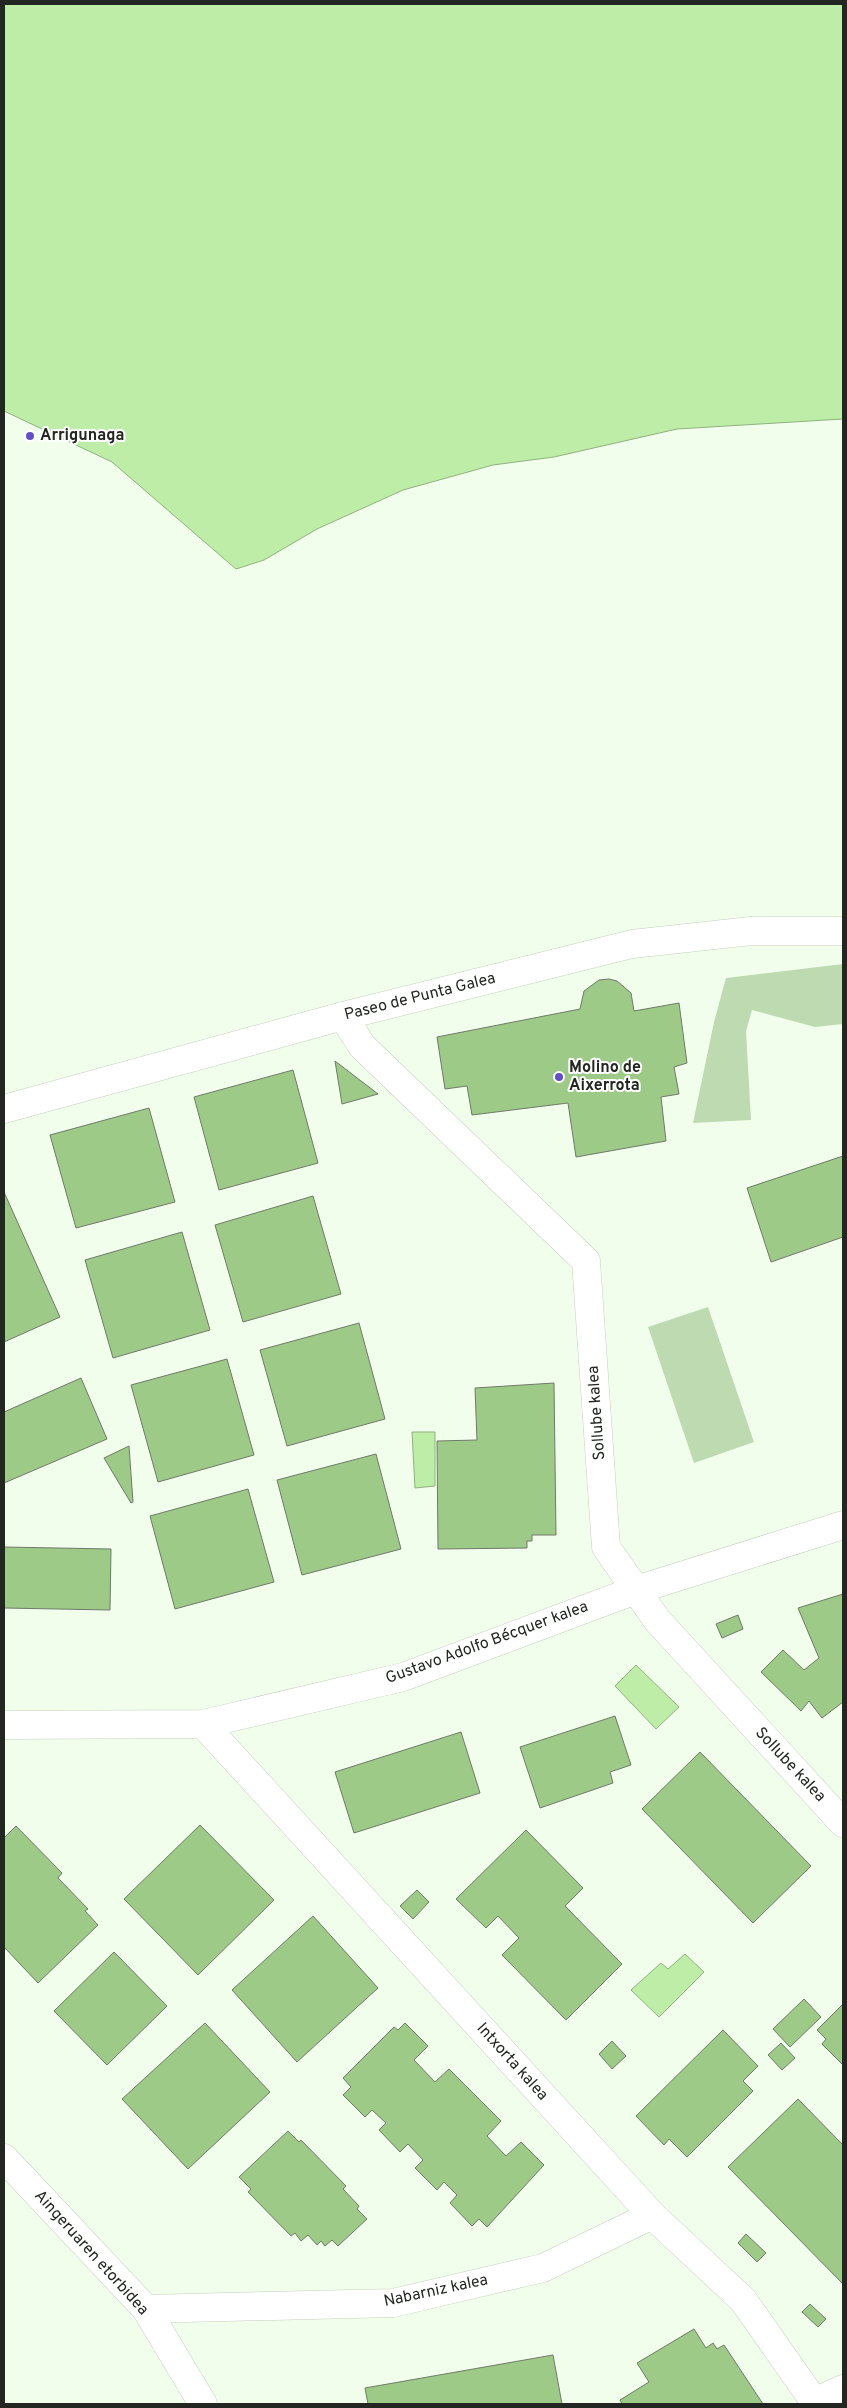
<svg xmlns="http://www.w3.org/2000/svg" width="847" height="2408" font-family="Overpass,sans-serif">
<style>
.green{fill:#bedab1}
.water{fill:#beeda7;stroke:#90b27f}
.building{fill:#9dca86;stroke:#707a6b}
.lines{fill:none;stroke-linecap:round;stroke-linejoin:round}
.pedestrian-casing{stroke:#c5d0bf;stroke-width:29}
.minor-casing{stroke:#c5d0bf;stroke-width:29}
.tertiary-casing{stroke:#c5d0bf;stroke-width:29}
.pedestrian{stroke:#fff;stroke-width:28}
.minor{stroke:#fff;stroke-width:28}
.tertiary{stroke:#fff;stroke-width:28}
.poi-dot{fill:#624fc8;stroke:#fff;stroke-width:2}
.labels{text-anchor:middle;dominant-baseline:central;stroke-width:4;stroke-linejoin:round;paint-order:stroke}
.poi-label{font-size:16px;font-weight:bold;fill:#232721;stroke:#fff;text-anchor:start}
.street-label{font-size:16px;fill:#232721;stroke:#fff}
</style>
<rect width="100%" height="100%" fill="#f2feec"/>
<path class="green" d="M 843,964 L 843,1024 L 815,1027 L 752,1010 L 746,1031 L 751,1120 L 693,1123 L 714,1022 L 726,978 Z
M 708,1307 L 754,1442 L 694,1463 L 648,1327 Z"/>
<path class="water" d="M 4,4 L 843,4 L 843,419 L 677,429 L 554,457 L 493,465 L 403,490 L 317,529 L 264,560 L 236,569 L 112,462 L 4,411 Z
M 412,1432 L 435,1432 L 435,1486 L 415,1488 Z
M 636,1665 L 679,1707 L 656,1729 L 615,1686 Z
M 685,1954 L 704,1972 L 659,2017 L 631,1990 L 661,1963 L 668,1969 Z"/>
<path class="building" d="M 609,979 L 617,981 L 631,993 L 634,1011 L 679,1003 L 687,1063 L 674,1067 L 679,1094 L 661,1097 L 666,1141 L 576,1157 L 568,1103 L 472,1115 L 467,1086 L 445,1089 L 437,1037 L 580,1009 L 584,991 L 599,980 Z
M 335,1061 L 378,1094 L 342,1104 Z
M 293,1070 L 318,1163 L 219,1190 L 194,1097 Z
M 149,1108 L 175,1202 L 76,1228 L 50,1135 Z
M 843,1156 L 843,1237 L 771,1262 L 747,1188 Z
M 4,1192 L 60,1317 L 4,1342 Z
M 313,1196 L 341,1294 L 243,1322 L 215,1225 Z
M 182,1232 L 210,1330 L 113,1358 L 85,1260 Z
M 359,1323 L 385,1419 L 287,1446 L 260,1350 Z
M 227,1359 L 254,1455 L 158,1482 L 131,1385 Z
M 81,1378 L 107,1439 L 4,1483 L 4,1412 Z
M 554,1383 L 556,1535 L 532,1535 L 532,1541 L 527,1541 L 527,1548 L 438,1549 L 437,1441 L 477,1440 L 475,1388 Z
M 129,1446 L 133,1502 L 131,1503 L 104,1458 Z
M 376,1454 L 401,1549 L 302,1575 L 277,1480 Z
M 248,1489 L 274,1582 L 175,1609 L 150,1516 Z
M 4,1547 L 111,1549 L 110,1610 L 4,1608 Z
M 843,1594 L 843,1702 L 822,1718 L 809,1701 L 801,1711 L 761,1672 L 783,1650 L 804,1670 L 819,1658 L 798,1608 Z
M 738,1615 L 743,1629 L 722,1638 L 716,1624 Z
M 615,1716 L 631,1765 L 610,1772 L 613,1783 L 540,1808 L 520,1747 Z
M 461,1732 L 480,1793 L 354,1833 L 335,1772 Z
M 700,1752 L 811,1866 L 753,1923 L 642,1809 Z
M 200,1825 L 274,1900 L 198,1975 L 124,1899 Z
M 16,1826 L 62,1873 L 58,1878 L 88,1909 L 85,1911 L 98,1925 L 38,1983 L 4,1947 L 4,1838 Z
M 526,1830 L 583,1888 L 565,1906 L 622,1964 L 566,2020 L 502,1955 L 519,1938 L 498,1916 L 486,1928 L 456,1899 Z
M 417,1890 L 429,1902 L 413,1919 L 400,1906 Z
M 313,1916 L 378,1988 L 297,2062 L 232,1990 Z
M 114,1952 L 167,2006 L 107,2065 L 54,2011 Z
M 804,1999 L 821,2017 L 790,2047 L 773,2029 Z
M 843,2004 L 843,2065 L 822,2044 L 826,2039 L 817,2030 Z
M 205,2023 L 270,2092 L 188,2169 L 122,2099 Z
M 405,2023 L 428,2046 L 414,2060 L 435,2082 L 449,2069 L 501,2121 L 487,2136 L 506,2156 L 521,2142 L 544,2165 L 487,2227 L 479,2219 L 472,2226 L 450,2203 L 457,2195 L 444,2182 L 437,2190 L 415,2168 L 423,2160 L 408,2144 L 400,2152 L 379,2130 L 386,2123 L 372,2110 L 365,2117 L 343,2095 L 351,2087 L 343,2078 L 394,2027 L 398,2030 Z
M 723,2030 L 758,2066 L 743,2081 L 753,2091 L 687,2157 L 669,2139 L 664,2145 L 636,2116 Z
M 612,2041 L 626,2056 L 612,2069 L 599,2054 Z
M 781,2043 L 795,2058 L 782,2070 L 768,2055 Z
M 798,2099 L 843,2145 L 843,2284 L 728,2167 Z
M 288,2131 L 299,2142 L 301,2140 L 346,2186 L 343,2189 L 359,2206 L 357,2209 L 367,2219 L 338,2246 L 332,2240 L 325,2246 L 321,2241 L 317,2245 L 308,2235 L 301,2241 L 295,2233 L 291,2236 L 248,2192 L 251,2189 L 239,2177 Z
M 746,2234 L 766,2253 L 757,2262 L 738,2243 Z
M 810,2304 L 826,2319 L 818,2327 L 802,2312 Z
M 694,2329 L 706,2348 L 713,2343 L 717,2349 L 724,2345 L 763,2404 L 622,2404 L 620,2400 L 649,2382 L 637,2363 Z
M 553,2355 L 562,2404 L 368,2404 L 365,2388 Z"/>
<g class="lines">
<g class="pedestrian-casing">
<path id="pedestrian" d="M 4,1109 L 343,1016 L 632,944 L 751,931 L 843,931"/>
</g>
<g class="minor-casing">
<path id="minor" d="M 343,1016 L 362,1046 L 586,1261 L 606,1547 L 657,1620 L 843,1823
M 203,1724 L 652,2215 L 743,2300 L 816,2404
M 4,1725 L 203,1724 L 403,1677 L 636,1590 L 843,1525
M 146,2309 L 393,2303 L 543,2268 L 652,2215
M 815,2402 L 843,2389"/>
</g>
<g class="tertiary-casing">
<path id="tertiary" d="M 4,2158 L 146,2309 L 203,2404"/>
</g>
<use href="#pedestrian" class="pedestrian"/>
<use href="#minor" class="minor"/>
<use href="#tertiary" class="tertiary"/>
</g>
<g class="poi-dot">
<circle cx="30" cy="436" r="5"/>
<circle cx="559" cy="1077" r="5"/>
</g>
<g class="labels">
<g class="poi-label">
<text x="40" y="436">Arrigunaga</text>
<text x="569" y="1068">Molino de<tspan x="569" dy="18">Aixerrota</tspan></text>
</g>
<g class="street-label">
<text transform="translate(420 997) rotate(-14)">Paseo de Punta Galea</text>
<text transform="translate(597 1413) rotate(-94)">Sollube kalea</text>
<text transform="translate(487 1643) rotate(-20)">Gustavo Adolfo Bécquer kalea</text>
<text transform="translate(790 1765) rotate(47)">Sollube kalea</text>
<text transform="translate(512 2062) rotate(48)">Intxorta kalea</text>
<text transform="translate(91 2253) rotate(48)">Aingeruaren etorbidea</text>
<text transform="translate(436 2291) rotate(-12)">Nabarniz kalea</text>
</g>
</g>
<rect width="847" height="2408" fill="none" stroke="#232721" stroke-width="10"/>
</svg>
